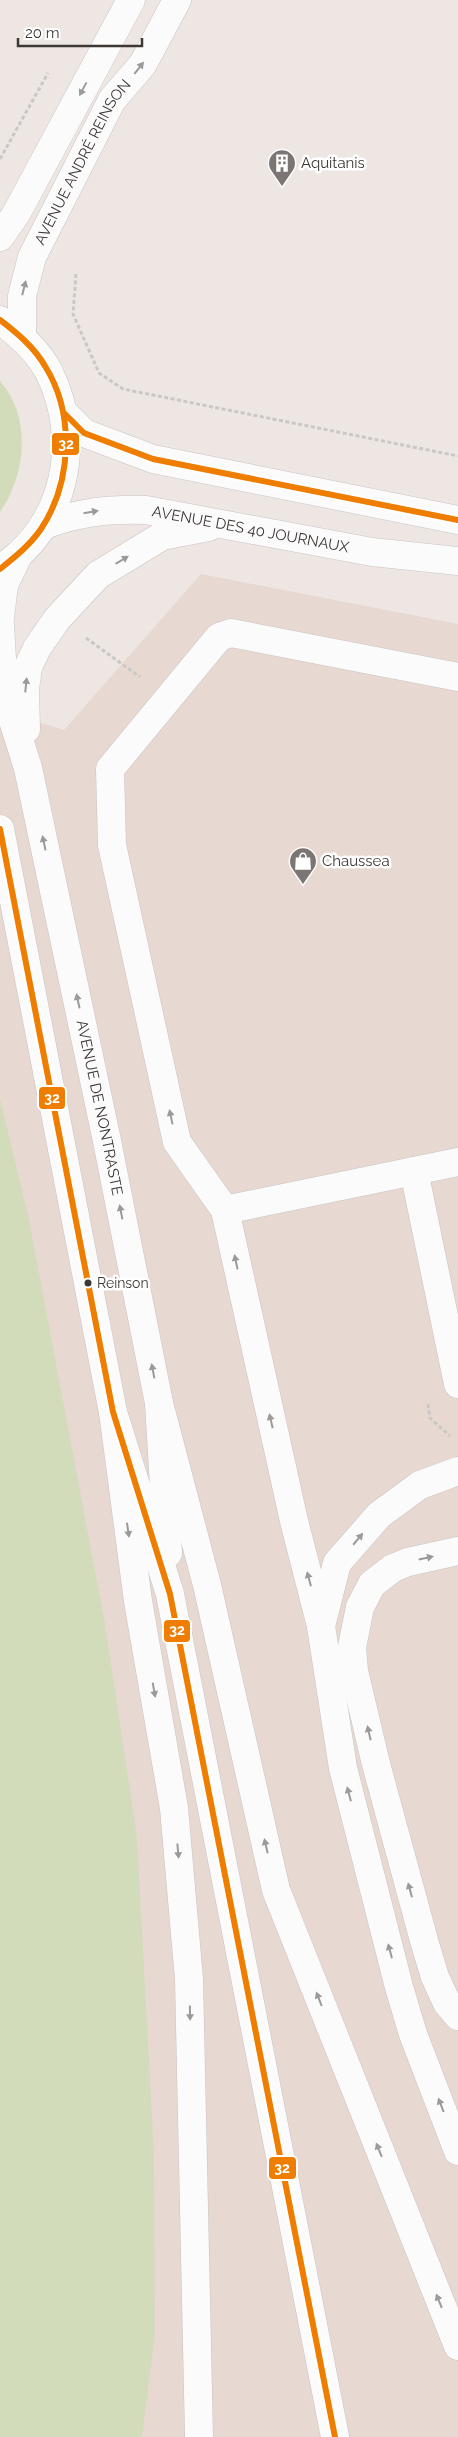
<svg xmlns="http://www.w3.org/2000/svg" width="458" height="2437" font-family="Raleway,sans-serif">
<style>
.built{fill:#e7d8d2}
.green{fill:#d2dcba}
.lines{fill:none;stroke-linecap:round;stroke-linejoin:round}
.minor-casing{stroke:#c9c3c1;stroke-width:29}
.highway-casing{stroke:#c9c3c1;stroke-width:29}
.path{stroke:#cac8c6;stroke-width:3;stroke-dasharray:4 2.5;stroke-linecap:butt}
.minor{stroke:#fcfbfb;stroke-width:28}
.highway{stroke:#fcfbfb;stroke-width:28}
.bus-1-casing{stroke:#fff;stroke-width:10}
.bus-1{stroke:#ee7d00;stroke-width:6}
.oneway{fill:#9c9a98}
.bus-dot{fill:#3d3836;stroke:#fff;stroke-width:2}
.labels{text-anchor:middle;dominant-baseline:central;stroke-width:5;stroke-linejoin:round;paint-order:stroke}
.bus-label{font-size:14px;fill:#3d3836;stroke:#fff;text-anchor:start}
.street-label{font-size:15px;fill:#3d3836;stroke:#fff}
.poi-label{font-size:15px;fill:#3d3836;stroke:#fff;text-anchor:start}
.line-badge{stroke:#fff;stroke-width:2}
.badge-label{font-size:14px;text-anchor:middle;font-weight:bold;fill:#fff}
</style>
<rect width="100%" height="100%" fill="#eee6e3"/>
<path class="built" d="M 201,574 L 458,624 L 458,2437 L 0,2437 L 0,710 L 64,730 Z"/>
<path class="green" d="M 0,381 C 32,417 26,475 0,512 Z
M 0,1099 L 28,1215 L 105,1624 L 137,1837 L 154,2155 L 155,2334 L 142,2437 L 0,2437 Z"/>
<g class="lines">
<g class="minor-casing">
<g id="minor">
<path d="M 0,237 L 16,214 L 131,0"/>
<path d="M 0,320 C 19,334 38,351 49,372 C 83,442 66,526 0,569"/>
<path id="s1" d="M 22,336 L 22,296 L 32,257 L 112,100 L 143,64 L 177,0"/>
<path d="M 64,413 L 84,433 L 153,459 L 458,520"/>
<path id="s2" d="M 44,525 C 81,512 106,509 146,510 L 372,552 L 458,561"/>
<path d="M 0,618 L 4,585 L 17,558"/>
<path id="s3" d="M 0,625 L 4,692 L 28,768 L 107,1141 L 159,1403 L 168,1553"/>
<path d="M 26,729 L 25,689 L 28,667 L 37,648 L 57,619 L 98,575 L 162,536 L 209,527"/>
<path d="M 0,829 L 113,1412 L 170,1594 L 335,2437"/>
<path d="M 414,1171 L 458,1384"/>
<path d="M 225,1210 L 458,1162"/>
<path d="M 458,1471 L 420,1485 L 379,1515 L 337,1563 L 321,1626 L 343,1768 L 399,1987 L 413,2034 L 458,2151"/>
<path d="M 458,1551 L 408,1562 L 393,1568 L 372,1584 L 360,1607 L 352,1647 L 354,1671 L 376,1764 L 425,1944 L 435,1977 L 447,2003 L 458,2016"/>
<path d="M 321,1626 L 294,1521 L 225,1210 L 177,1142 L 112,845 L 110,769 L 219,637 L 231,633 L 458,677"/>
</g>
</g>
<g class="highway-casing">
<path id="highway" d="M 159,1403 L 207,1585 L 276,1890 L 458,2346
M 113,1412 L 138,1601 L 174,1808 L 189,1979 L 199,2437"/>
</g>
<path class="path" d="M 0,159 L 48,73
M 76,274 L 73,314 L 99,373 L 123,389 L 458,456
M 86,638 L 140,677
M 428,1404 L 430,1418 L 450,1436"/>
<use href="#minor" class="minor"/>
<use href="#highway" class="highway"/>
<g class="bus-1-casing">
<path id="bus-1" d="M 0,320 C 17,333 34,347 45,366 C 75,414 72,482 41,529 C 30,545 15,557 0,569
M 64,413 L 84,433 L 153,459 L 458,520
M 0,829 L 113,1412 L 170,1594 L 335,2437"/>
</g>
<use href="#bus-1" class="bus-1"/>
</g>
<defs><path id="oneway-solid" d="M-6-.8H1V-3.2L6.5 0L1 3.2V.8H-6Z" transform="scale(1.25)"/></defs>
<g class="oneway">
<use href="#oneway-solid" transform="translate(139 68) rotate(-52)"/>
<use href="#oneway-solid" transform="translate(83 89) rotate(118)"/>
<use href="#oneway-solid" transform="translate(24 288) rotate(-76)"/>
<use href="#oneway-solid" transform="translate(91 512) rotate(-10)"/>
<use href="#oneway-solid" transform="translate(122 560) rotate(-31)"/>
<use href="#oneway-solid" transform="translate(26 685) rotate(-84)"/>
<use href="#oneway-solid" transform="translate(44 843) rotate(-102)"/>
<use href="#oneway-solid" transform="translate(78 1001) rotate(-102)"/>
<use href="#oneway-solid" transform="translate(171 1117) rotate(-102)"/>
<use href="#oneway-solid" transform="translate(121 1212) rotate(-101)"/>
<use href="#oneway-solid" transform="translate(236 1262) rotate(-102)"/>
<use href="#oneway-solid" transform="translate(153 1371) rotate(-101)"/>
<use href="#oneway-solid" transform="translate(271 1421) rotate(-103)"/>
<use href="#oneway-solid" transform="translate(128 1530) rotate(82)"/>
<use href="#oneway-solid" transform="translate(358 1539) rotate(-50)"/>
<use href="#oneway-solid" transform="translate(426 1558) rotate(-12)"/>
<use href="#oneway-solid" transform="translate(309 1579) rotate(-105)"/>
<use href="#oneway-solid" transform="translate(154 1690) rotate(80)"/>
<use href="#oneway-solid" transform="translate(369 1733) rotate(-103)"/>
<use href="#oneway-solid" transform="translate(349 1794) rotate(-105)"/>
<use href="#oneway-solid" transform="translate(266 1846) rotate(-103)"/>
<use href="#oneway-solid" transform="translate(178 1851) rotate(85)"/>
<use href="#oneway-solid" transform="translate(410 1890) rotate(-105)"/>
<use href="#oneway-solid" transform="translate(390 1951) rotate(-105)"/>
<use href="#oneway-solid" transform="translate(319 1999) rotate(-111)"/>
<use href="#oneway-solid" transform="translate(190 2013) rotate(89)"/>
<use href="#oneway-solid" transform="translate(441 2105) rotate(-111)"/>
<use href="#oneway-solid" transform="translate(379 2150) rotate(-112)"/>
<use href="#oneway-solid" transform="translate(439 2301) rotate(-112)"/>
</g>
<defs>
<g id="building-pin" transform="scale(1.4375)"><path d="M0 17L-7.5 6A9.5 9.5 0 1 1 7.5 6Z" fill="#7b7573" stroke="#fff"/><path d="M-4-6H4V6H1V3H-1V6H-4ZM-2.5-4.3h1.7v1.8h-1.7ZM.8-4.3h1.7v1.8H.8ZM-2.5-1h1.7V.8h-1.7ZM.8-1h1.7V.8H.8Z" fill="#fff"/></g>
<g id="shop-pin" transform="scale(1.4375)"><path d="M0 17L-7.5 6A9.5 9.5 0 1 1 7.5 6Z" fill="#7b7573" stroke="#fff"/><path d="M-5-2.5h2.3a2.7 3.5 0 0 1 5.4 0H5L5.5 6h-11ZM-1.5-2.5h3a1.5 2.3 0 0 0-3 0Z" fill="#fff"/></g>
</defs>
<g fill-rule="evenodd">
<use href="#building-pin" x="282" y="163"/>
<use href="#shop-pin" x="303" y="861"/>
</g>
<circle class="bus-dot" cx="88" cy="1283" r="4.5"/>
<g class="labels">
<g class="bus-label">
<text x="97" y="1283">Reinson</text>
</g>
<g class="street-label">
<text stroke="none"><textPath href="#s1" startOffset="188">AVENUE ANDRÉ REINSON</textPath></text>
<text stroke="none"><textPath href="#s2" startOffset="210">AVENUE DES 40 JOURNAUX</textPath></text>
<text stroke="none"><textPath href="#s3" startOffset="494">AVENUE DE NONTRASTE</textPath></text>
</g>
<g class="poi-label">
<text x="301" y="163">Aquitanis</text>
<text x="322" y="861">Chaussea</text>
</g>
</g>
<g class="line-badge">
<rect x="51" y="432" width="29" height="24" rx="5" fill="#ee7d00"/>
<rect x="38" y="1086" width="28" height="24" rx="5" fill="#ee7d00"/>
<rect x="163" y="1619" width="28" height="24" rx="5" fill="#ee7d00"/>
<rect x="268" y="2156" width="29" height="24" rx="5" fill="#ee7d00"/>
</g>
<g class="badge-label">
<text x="66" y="449">32</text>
<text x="52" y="1103">32</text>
<text x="177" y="1635">32</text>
<text x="282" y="2173">32</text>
</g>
<path d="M18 38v8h124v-8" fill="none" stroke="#3d3836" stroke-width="2.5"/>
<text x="25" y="38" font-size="15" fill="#3d3836" stroke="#ffffff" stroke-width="4" paint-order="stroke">20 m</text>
</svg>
